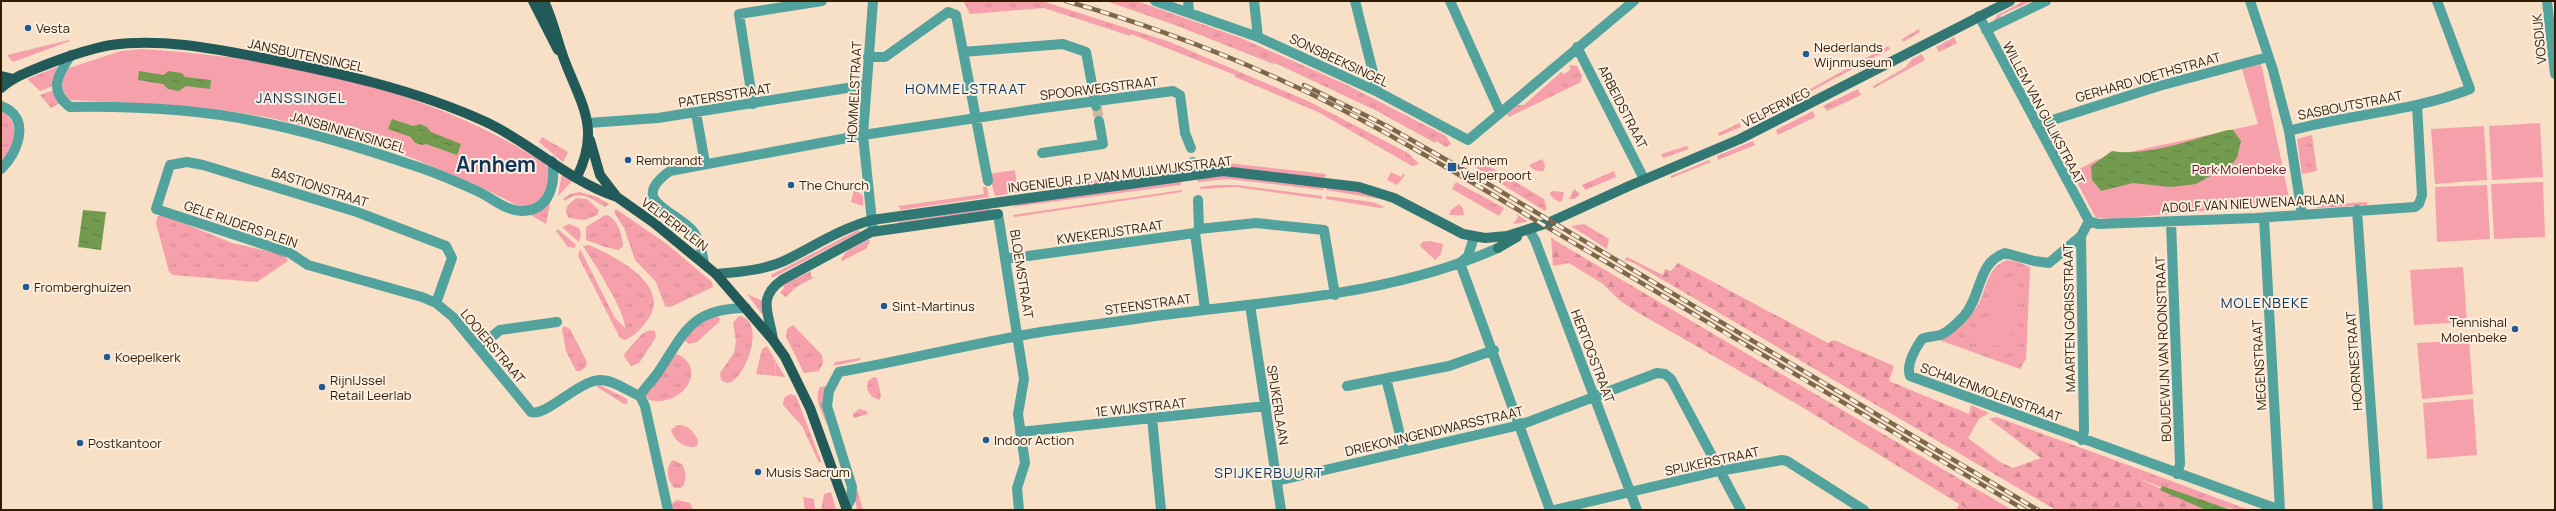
<svg xmlns="http://www.w3.org/2000/svg" width="2556" height="511" font-family="Manrope,sans-serif">
<style>
.grass{fill:url(#grass-tufts)}
.forest{fill:url(#forest-firs)}
.green{fill:#f6a0ab}
.water{fill:url(#water-ripples)}
.lines{fill:none;stroke-linecap:round;stroke-linejoin:round}
.minor-tunnel{stroke:#cfb99e;stroke-width:10;stroke-dasharray:10 5;stroke-linecap:butt}
.minor{stroke:#52a29e;stroke-width:10}
.tertiary{stroke:#52a29e;stroke-width:10}
.secondary{stroke:#317875;stroke-width:10}
.primary{stroke:#215a58;stroke-width:10}
.rail-casing{stroke:#7d674b;stroke-width:4.5}
.rail{stroke:#fbefe2;stroke-width:3;stroke-dasharray:9;stroke-linecap:butt}
.poi-dot{fill:#215990;stroke:#fbefe2;stroke-width:1.5}
.labels{text-anchor:middle;dominant-baseline:central;stroke-width:4;stroke-linejoin:round;paint-order:stroke}
.poi-label{font-size:13px;fill:#311c00;stroke:#fbefe2;text-anchor:start}
.street-label{font-size:13px;fill:#311c00;stroke:#fbefe2}
.park-label{font-size:13px;fill:#631026;stroke:#fbefe2}
.neighbourhood-label{font-size:14px;letter-spacing:1px;fill:#0c3359;stroke:#fbefe2}
.town-label{font-size:21px;font-weight:bold;fill:#0c3359;stroke:#fbefe2}
</style>
<defs>
<pattern id="grass-tufts" width="24" height="20" patternUnits="userSpaceOnUse"><rect width="24" height="20" fill="#f6a0ab"/><path d="M3 7l-1-3M5 7V3M7 7l1-3M15 17l-1-3M17 17v-4M19 17l1-3" fill="none" stroke="#d38991"/></pattern>
<pattern id="forest-firs" width="22" height="20" patternUnits="userSpaceOnUse"><rect width="22" height="20" fill="#f6a0ab"/><path d="M5 1l3.5 6h-7zM16 11l3.5 6h-7z" fill="#d38991"/></pattern>
<pattern id="water-ripples" width="26" height="14" patternUnits="userSpaceOnUse"><rect width="26" height="14" fill="#739b4f"/><path d="M2 4q2-2 4 0t4 0M15 11q2-2 4 0t4 0" fill="none" stroke="#5f7e3f"/></pattern>
</defs>
<rect width="100%" height="100%" fill="#f7e0c5"/>
<path class="grass" d="M 967,1 L 1042,1 L 1170,42 L 1310,102 L 1408,153 L 1419,164 L 1412,166 L 1318,112 L 1235,77 L 1235,75 L 1131,34 L 1130,36 L 1044,8 L 970,14 L 964,2 Z
M 1106,1 L 1137,1 L 1241,38 L 1345,84 L 1446,136 L 1451,144 L 1446,147 L 1436,141 L 1435,143 L 1377,111 L 1275,63 L 1273,64 L 1175,25 Z
M 2024,1 L 2032,1 L 2001,15 L 2000,19 L 1993,23 L 1997,15 Z
M 1919,29 L 1920,32 L 1903,42 L 1902,39 Z
M 1954,37 L 1957,43 L 1939,52 L 1936,47 Z
M 1888,46 L 1890,49 L 1802,96 L 1801,94 Z
M 1922,54 L 1925,60 L 1874,88 L 1872,87 L 1906,67 L 1912,59 Z
M 1571,65 L 1577,66 L 1582,76 L 1581,82 L 1509,117 L 1507,114 L 1518,105 L 1524,105 L 1561,72 L 1564,74 L 1571,69 L 1569,66 Z
M 57,67 L 53,86 L 40,91 L 27,79 Z
M 1858,89 L 1861,95 L 1827,111 L 1823,106 Z
M 54,90 L 60,103 L 51,108 L 40,95 Z
M 1775,108 L 1776,111 L 1746,124 L 1745,121 Z
M 1,110 C 24,127 14,144 1,164 Z
M 1813,111 L 1815,117 L 1778,135 L 1776,130 Z
M 1740,123 L 1741,127 L 1719,136 L 1718,133 Z
M 2312,135 L 2317,171 L 2302,174 L 2297,139 Z
M 542,137 L 568,152 L 563,162 L 539,142 Z
M 1753,141 L 1755,145 L 1718,160 L 1717,156 Z
M 1687,146 L 1689,149 L 1663,158 L 1661,154 Z
M 1477,159 L 1544,199 L 1547,209 L 1545,211 L 1476,168 L 1478,166 L 1472,162 Z
M 1709,160 L 1711,162 L 1671,178 L 1671,176 Z
M 1614,171 L 1616,177 L 1585,190 L 1582,185 Z
M 562,173 L 573,180 L 558,196 Z
M 1456,182 L 1504,208 L 1499,216 L 1452,189 Z
M 1574,189 L 1580,194 L 1574,199 L 1569,199 Z
M 580,192 L 597,197 L 609,204 L 605,207 C 593,199 578,189 565,201 L 563,199 L 570,194 Z
M 551,198 L 546,224 L 529,214 Z
M 576,198 L 587,199 L 599,210 L 597,215 L 584,220 L 569,218 L 566,213 L 567,206 Z
M 2367,202 L 2367,205 L 2317,208 L 2317,205 Z
M 616,209 L 667,244 L 712,282 L 713,287 L 670,307 L 665,306 L 656,282 L 635,260 L 624,228 L 614,212 Z
M 1516,214 L 1527,221 L 1526,222 L 1513,224 L 1518,217 Z
M 164,215 L 232,243 L 285,255 L 288,261 L 257,282 L 173,275 L 169,272 L 156,223 L 158,216 Z
M 605,215 C 616,215 623,236 623,246 L 619,250 L 605,247 L 586,240 L 586,227 Z
M 569,224 L 579,228 L 581,234 L 579,242 L 562,227 Z
M 1584,224 L 1609,239 L 1607,249 L 1571,226 Z
M 558,229 L 576,245 L 574,248 L 568,247 L 556,231 Z
M 589,245 C 616,257 675,286 646,322 C 641,329 634,336 625,340 L 620,338 L 578,256 L 580,249 L 615,318 L 625,328 C 626,312 592,260 583,246 Z
M 2007,260 L 2018,262 L 2030,267 L 2026,359 L 2020,369 L 1939,340 C 1954,331 1967,323 1976,308 C 1988,291 1984,269 2007,260 Z
M 811,271 L 811,277 L 815,277 L 796,287 L 786,297 L 780,293 L 784,288 L 783,285 Z
M 747,294 L 763,301 L 763,314 L 762,314 Z
M 716,316 L 720,318 L 719,322 L 697,342 L 689,344 L 685,341 L 683,337 L 691,328 Z
M 739,316 C 767,319 746,381 727,383 L 721,380 L 720,373 L 734,353 L 736,341 L 733,323 Z
M 793,325 L 822,355 L 823,363 L 819,371 L 804,373 L 786,337 L 787,329 Z
M 564,326 L 570,329 L 587,362 L 586,366 L 581,371 L 576,371 L 566,351 L 562,329 Z
M 650,330 L 655,331 L 656,337 L 639,363 L 631,366 L 624,356 L 625,353 L 642,334 Z
M 767,346 L 785,377 L 776,376 L 776,365 L 773,358 L 763,367 L 767,375 L 756,374 L 762,349 Z
M 675,353 C 711,368 681,408 649,400 L 645,395 Z
M 860,358 L 861,360 L 833,366 L 835,362 Z
M 874,377 L 877,378 L 881,396 L 879,400 L 871,396 L 867,389 L 868,381 Z
M 598,384 L 627,399 L 628,403 L 624,404 L 597,387 Z
M 827,386 L 828,426 C 823,415 813,398 820,387 Z
M 790,394 L 796,396 L 821,461 L 819,463 L 802,426 L 783,405 L 784,398 Z
M 859,409 L 867,411 L 868,414 L 853,418 L 853,414 Z
M 673,460 L 682,464 C 686,471 688,482 681,488 L 674,488 C 667,480 665,467 673,460 Z
M 850,465 L 863,510 L 857,510 Z
M 2139,469 L 2249,510 C 2216,510 2168,490 2138,478 Z
M 831,492 L 836,510 L 821,510 L 824,494 Z
M 803,497 L 814,499 L 815,510 L 805,510 Z
M 677,500 L 690,503 L 693,510 L 673,510 L 671,504 Z"/>
<path class="forest" d="M 1551,237 L 1556,241 L 2012,510 L 1969,510 L 1802,407 L 1637,312 L 1619,300 L 1603,284 L 1569,263 L 1553,266 Z
M 1627,257 L 1663,275 L 1665,269 L 1671,271 L 1678,263 L 1828,343 L 1834,340 L 1894,366 L 1889,381 L 1969,414 L 1971,405 L 1989,413 L 1979,419 L 1968,438 L 2000,462 L 2013,468 L 2041,458 L 1989,419 L 1996,417 L 2139,469 L 2138,478 L 2206,510 L 2056,510 L 1632,262 L 1624,260 Z"/>
<path class="green" d="M 69,40 L 70,41 L 13,62 L 7,55 Z
M 142,49 C 277,57 430,88 544,163 L 548,168 L 551,182 L 537,204 L 520,207 L 485,189 L 410,157 L 336,134 L 267,117 L 229,111 L 135,103 L 69,100 C 60,89 60,79 69,68 L 121,51 Z
M 2261,63 L 2290,203 L 2114,219 L 2096,218 L 2072,173 L 2098,159 L 2258,124 L 2242,69 Z
M 2540,123 L 2543,177 L 2492,180 L 2489,126 Z
M 2484,126 L 2487,180 L 2435,184 L 2431,129 Z
M 1542,159 L 1545,165 L 1544,171 C 1538,172 1532,170 1529,165 Z
M 1218,162 L 1326,174 L 1325,178 L 1205,170 L 1199,165 Z
M 1179,168 L 1180,174 C 1119,183 1054,187 995,196 L 989,174 L 1015,170 L 1018,191 Z
M 1391,172 L 1401,177 L 1403,174 L 1405,175 L 1397,185 L 1387,180 Z
M 1221,174 L 1323,186 L 1323,190 L 1228,179 L 1198,182 L 1197,177 Z
M 856,181 L 857,191 L 863,196 L 863,206 L 851,202 Z
M 1181,181 L 1181,185 L 1012,207 L 1020,204 Z
M 2543,182 L 2545,237 L 2494,239 L 2491,184 Z
M 1216,185 L 1236,185 L 1322,196 L 1322,199 L 1235,187 L 1201,189 L 1199,187 Z
M 2487,185 L 2490,239 L 2437,242 L 2435,187 Z
M 1327,186 L 1356,190 L 1381,199 L 1326,190 Z
M 983,187 L 987,187 L 989,197 L 900,210 L 899,206 L 984,194 Z
M 1182,190 L 1182,192 L 1014,217 L 1013,215 Z
M 1553,191 L 1564,192 L 1562,201 C 1557,203 1552,197 1549,193 Z
M 1326,196 L 1372,202 L 1385,207 L 1380,208 L 1326,199 Z
M 1459,204 L 1463,208 L 1464,215 L 1449,215 L 1451,210 Z
M 991,208 L 991,212 L 898,225 L 898,222 Z
M 858,230 L 860,232 L 772,278 L 771,275 Z
M 868,240 L 870,240 L 867,248 L 842,261 L 841,259 L 846,252 Z
M 1430,241 L 1443,244 L 1441,254 L 1435,260 L 1420,246 L 1422,242 Z
M 2463,267 L 2467,322 L 2414,325 L 2410,270 Z
M 1992,282 L 2019,290 L 2009,348 L 1979,342 L 1990,313 Z
M 2469,340 L 2473,394 L 2422,399 L 2417,343 Z
M 770,355 L 775,362 L 776,376 L 767,375 L 762,364 L 765,357 Z
M 2473,399 L 2477,455 L 2427,459 L 2423,403 Z
M 677,425 C 688,424 693,431 698,440 L 697,446 C 686,450 674,441 671,430 Z
M 1982,492 L 2011,510 L 1956,510 L 1959,504 L 1966,508 Z"/>
<path class="water" d="M 139,71 L 164,75 L 168,71 L 182,73 L 185,77 L 211,80 L 210,89 L 186,86 L 179,91 L 168,89 L 163,84 L 138,80 Z
M 392,119 L 413,126 L 420,124 L 427,127 L 431,132 L 461,144 L 457,155 L 426,144 L 421,145 L 414,142 L 411,137 L 388,129 Z
M 2228,130 L 2233,130 L 2241,141 L 2237,158 L 2232,164 L 2196,184 L 2171,187 L 2133,183 L 2101,191 L 2092,180 L 2091,166 L 2112,151 C 2149,157 2192,139 2228,130 Z
M 83,210 L 106,212 L 101,250 L 78,247 Z
M 2162,486 L 2231,510 L 2206,510 L 2160,490 Z"/>
<g class="lines">
<path class="minor-tunnel" d="M 1097,107 L 1099,121"/>
<path class="minor" d="M 1155,1 L 1258,37 L 1378,92 L 1468,140 L 1634,1
M 1188,1 L 1189,11
M 1254,1 L 1258,37
M 1355,1 L 1378,92
M 1450,1 L 1500,112
M 2250,1 L 2273,70 L 2289,131 L 2302,214
M 2547,1 L 2555,74
M 1979,16 L 2089,221
M 1986,30 L 2046,1
M 1577,47 L 1644,179
M 963,52 L 1063,44 L 1086,52 L 1096,106
M 71,55 C 58,74 48,90 70,107 C 131,106 195,109 255,121 C 306,131 359,147 409,164 C 432,171 455,181 477,191 C 491,197 507,212 523,211 C 550,210 556,183 552,161
M 868,57 L 885,57 L 948,12 L 956,15 L 988,181
M 753,104 L 739,14 L 822,1
M 1,106 C 32,117 18,153 1,169
M 696,113 L 705,163
M 588,123 L 658,118 L 866,85
M 2037,125 L 2159,86 L 2268,57
M 2289,131 C 2349,114 2412,112 2470,89 L 2437,1
M 1042,153 L 1103,144 L 1099,121
M 1193,162 L 1194,175
M 1198,200 L 1199,229 L 1195,233 L 1205,309
M 2357,210 L 2378,510
M 998,214 L 1024,379 L 1018,414 L 1025,463 L 1017,488 L 1019,510
M 2264,218 L 2280,510
M 2089,221 L 2098,224 L 2256,218 L 2415,207 L 2419,204 L 2422,195 L 2417,105
M 2171,222 L 2180,464 L 2177,474
M 1199,229 L 1256,223 L 1324,230 L 1335,295
M 1529,230 L 1535,240 L 1637,510
M 2081,236 L 2049,263 L 2034,261 L 2005,253 C 1977,262 1982,296 1964,316 C 1958,322 1948,333 1940,335 C 1933,337 1928,336 1922,339 C 1915,349 1906,365 1910,376 L 2280,510
M 1028,256 L 1195,233
M 1006,259 L 1016,257
M 704,263 C 702,252 700,240 693,231 C 673,209 628,201 670,171 L 863,135 L 1043,108 L 1173,91 L 1180,95 L 1185,133 L 1191,148
M 1460,263 L 1550,510
M 1460,263 L 1468,256 L 1474,237
M 436,303 L 452,258 L 446,246 L 357,212 L 203,165 L 187,162 L 170,165 L 156,209 L 290,253 L 308,265 L 422,297 L 436,303 L 453,317 L 531,412 C 546,417 578,381 600,380 C 614,380 627,391 640,396
M 1250,305 L 1281,510
M 479,347 L 500,330 L 557,322
M 1386,378 L 1404,451
M 1347,386 L 1449,366 L 1494,350
M 1152,418 L 1161,510
M 1020,432 L 1266,406
M 2082,440 L 2084,431 L 2081,236 L 2089,221
M 1277,481 L 1520,425 L 1657,373 L 1665,374 L 1671,379 L 1741,510
M 846,508 L 851,499 L 852,487 L 827,406 L 829,391 L 839,372 C 907,360 974,343 1041,332 C 1074,327 1108,323 1141,318 C 1262,301 1385,298 1498,248
M 1554,510 L 1719,471 L 1782,460 L 1787,461 L 1864,510"/>
<path class="tertiary" d="M 873,1 L 863,135 L 873,231
M 668,510 L 645,406 L 640,396 C 645,387 652,381 657,374 C 684,334 690,308 746,308"/>
<path class="secondary" d="M 1498,248 L 1517,237
M 716,274 C 739,272 767,270 788,259 C 816,245 842,228 872,220 L 1223,171 L 1359,187 L 1394,198 L 1463,234 L 1485,238 L 1507,236 L 1548,223 L 1629,186 L 1740,139 L 2010,1
M 773,340 C 770,315 756,298 782,280 L 871,232 L 998,214"/>
<path class="primary" d="M 533,1 L 558,50
M 544,1 C 553,20 557,40 564,59 C 581,104 601,128 577,177
M 1,76 L 14,79
M 1,88 C 13,77 30,71 45,65 C 66,57 88,49 111,45 C 159,38 211,48 258,57 C 335,72 414,89 486,122 C 531,143 570,182 617,197 L 654,223 L 716,274 L 773,340 L 785,357 L 810,408 L 847,510
M 590,140 L 600,175 L 617,197"/>
<g class="rail-casing">
<path id="rail" d="M 1066,1 C 1150,25 1232,56 1311,94 C 1411,143 1505,203 1601,259 C 1742,343 1883,427 2025,510
M 1304,85 L 1387,126 L 1473,175 L 2038,510"/>
</g>
<use href="#rail" class="rail"/>
</g>
<g class="poi-dot">
<circle cx="28" cy="28" r="4"/>
<circle cx="1806" cy="54" r="4"/>
<circle cx="628" cy="160" r="4"/>
<rect x="1447" y="162" width="10" height="10" rx="2"/>
<circle cx="791" cy="185" r="4"/>
<circle cx="26" cy="287" r="4"/>
<circle cx="884" cy="306" r="4"/>
<circle cx="2515" cy="329" r="4"/>
<circle cx="107" cy="357" r="4"/>
<circle cx="322" cy="387" r="4"/>
<circle cx="986" cy="440" r="4"/>
<circle cx="80" cy="443" r="4"/>
<circle cx="758" cy="472" r="4"/>
</g>
<g class="labels">
<g class="poi-label">
<text x="36" y="28">Vesta</text>
<text x="1814" y="47">Nederlands<tspan x="1814" dy="15">Wijnmuseum</tspan></text>
<text x="636" y="160">Rembrandt</text>
<text x="1461" y="160">Arnhem<tspan x="1461" dy="15">Velperpoort</tspan></text>
<text x="799" y="185">The Church</text>
<text x="34" y="287">Fromberghuizen</text>
<text x="892" y="306">Sint-Martinus</text>
<text x="2507" y="322" text-anchor="end">Tennishal<tspan x="2507" dy="15">Molenbeke</tspan></text>
<text x="115" y="357">Koepelkerk</text>
<text x="330" y="380">RijnIJssel<tspan x="330" dy="15">Retail Leerlab</tspan></text>
<text x="994" y="440">Indoor Action</text>
<text x="88" y="443">Postkantoor</text>
<text x="766" y="472">Musis Sacrum</text>
</g>
<g class="street-label">
<text transform="translate(2539 39) rotate(-96)">VOSDIJK</text>
<text transform="translate(306 55) rotate(12)">JANSBUITENSINGEL</text>
<text transform="translate(1339 60) rotate(25)">SONSBEEKSINGEL</text>
<text transform="translate(2148 77) rotate(-16)">GERHARD VOETHSTRAAT</text>
<text transform="translate(1099 88) rotate(-7)">SPOORWEGSTRAAT</text>
<text transform="translate(854 92) rotate(-87)">HOMMELSTRAAT</text>
<text transform="translate(725 95) rotate(-9)">PATERSSTRAAT</text>
<text transform="translate(2350 105) rotate(-11)">SASBOUTSTRAAT</text>
<text transform="translate(1623 107) rotate(63)">ARBEIDSTRAAT</text>
<text transform="translate(1776 107) rotate(-26)">VELPERWEG</text>
<text transform="translate(2044 113) rotate(62)">WILLEM VAN GULIKSTRAAT</text>
<text transform="translate(348 132) rotate(16)">JANSBINNENSINGEL</text>
<text transform="translate(1120 174) rotate(-7)">INGENIEUR J.P. VAN MUIJLWIJKSTRAAT</text>
<text transform="translate(320 187) rotate(18)">BASTIONSTRAAT</text>
<text transform="translate(2253 203) rotate(-3)">ADOLF VAN NIEUWENAARLAAN</text>
<text transform="translate(241 224) rotate(19)">GELE RIJDERS PLEIN</text>
<text transform="translate(675 224) rotate(37)">VELPERPLEIN</text>
<text transform="translate(1110 232) rotate(-8)">KWEKERIJSTRAAT</text>
<text transform="translate(1022 274) rotate(81)">BLOEMSTRAAT</text>
<text transform="translate(1148 304) rotate(-8)">STEENSTRAAT</text>
<text transform="translate(2069 318) rotate(-91)">MAARTEN GORISSTRAAT</text>
<text transform="translate(493 346) rotate(50)">LOOIERSTRAAT</text>
<text transform="translate(2163 349) rotate(-92)">BOUDEWIJN VAN ROONSTRAAT</text>
<text transform="translate(1593 356) rotate(69)">HERTOGSTRAAT</text>
<text transform="translate(2354 361) rotate(-94)">HOORNESTRAAT</text>
<text transform="translate(2259 365) rotate(-93)">MEGENSTRAAT</text>
<text transform="translate(1991 392) rotate(20)">SCHAVENMOLENSTRAAT</text>
<text transform="translate(1278 405) rotate(81)">SPIJKERLAAN</text>
<text transform="translate(1141 407) rotate(-6)">1E WIJKSTRAAT</text>
<text transform="translate(1434 431) rotate(-13)">DRIEKONINGENDWARSSTRAAT</text>
<text transform="translate(1712 461) rotate(-12)">SPIJKERSTRAAT</text>
</g>
<g class="park-label">
<text x="2239" y="169">Park Molenbeke</text>
</g>
<g class="neighbourhood-label">
<text x="966" y="88">HOMMELSTRAAT</text>
<text x="301" y="97">JANSSINGEL</text>
<text x="2265" y="302">MOLENBEKE</text>
<text x="1269" y="472">SPIJKERBUURT</text>
</g>
<g class="town-label">
<text x="496" y="164">Arnhem</text>
</g>
</g>
<rect width="2556" height="511" fill="none" stroke="#311c00" stroke-width="4"/>
</svg>
